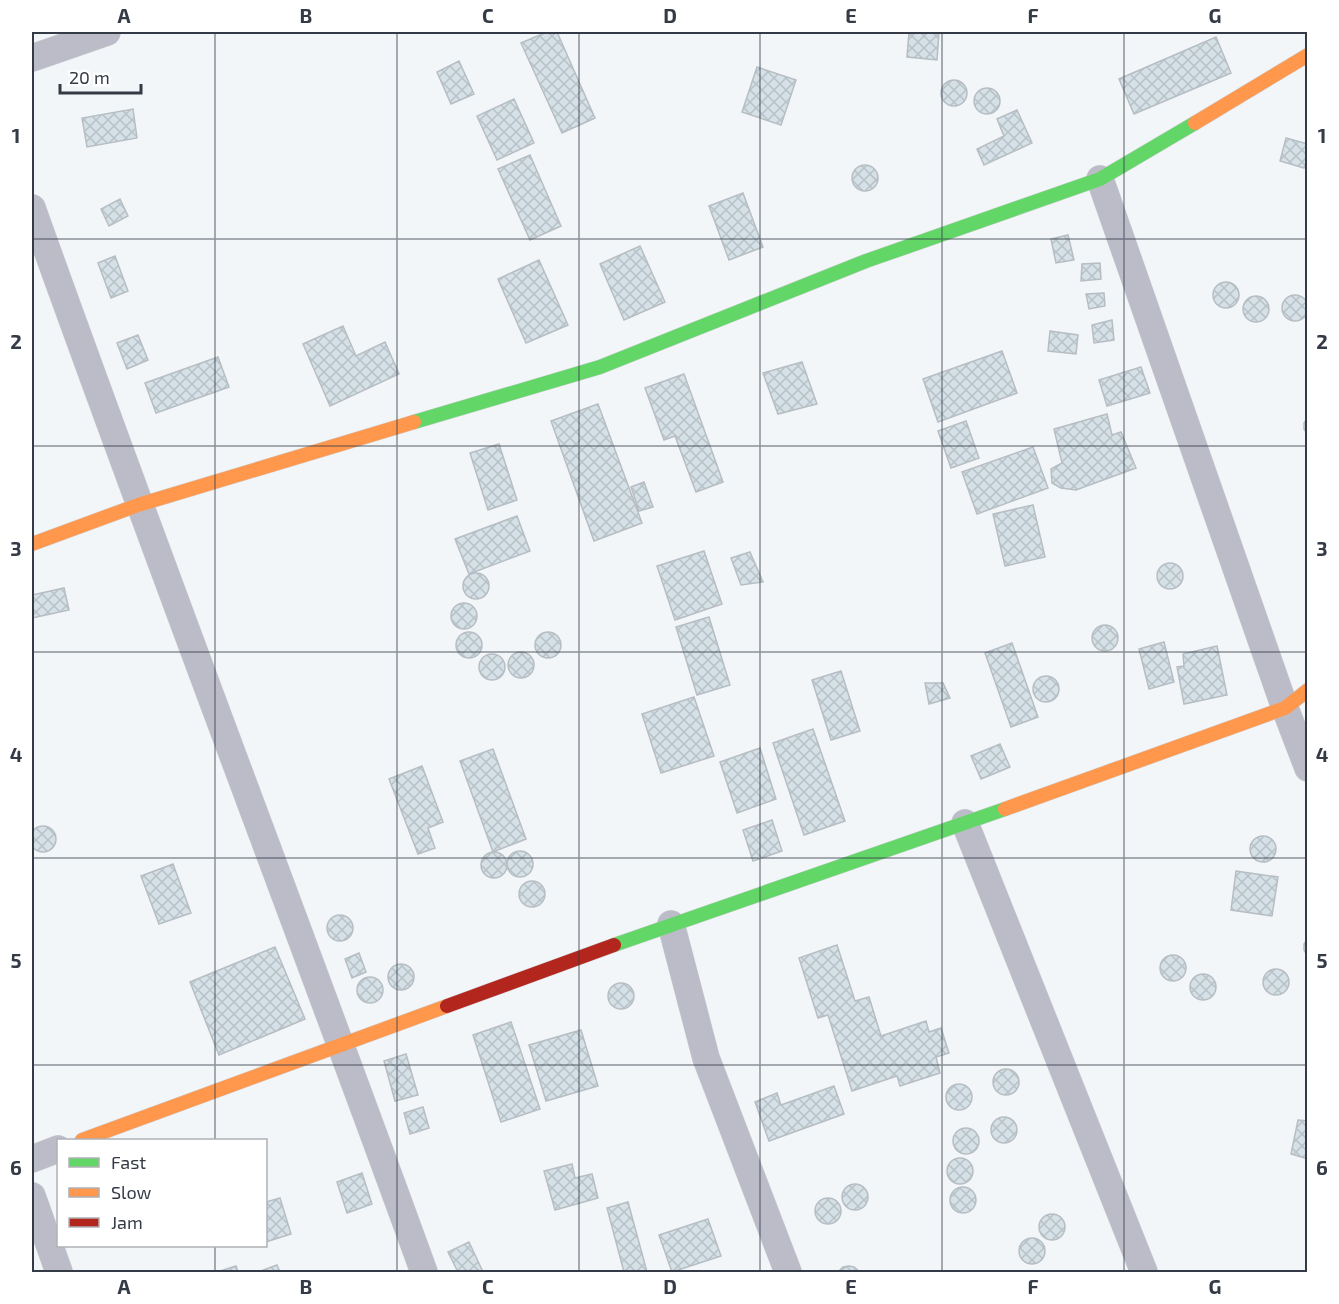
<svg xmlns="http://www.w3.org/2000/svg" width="1339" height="1304" font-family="'Exo 2',sans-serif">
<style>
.building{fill:url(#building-cross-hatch);stroke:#b7bec3;stroke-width:1.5}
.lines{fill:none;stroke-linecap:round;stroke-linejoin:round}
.street-casing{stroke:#ced1d5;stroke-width:28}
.fast-casing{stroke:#ced1d5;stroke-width:15}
.slow-casing{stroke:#ced1d5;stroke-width:15}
.jam-casing{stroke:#ced1d5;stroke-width:15}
.street{stroke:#bbbcc7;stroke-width:27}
.fast{stroke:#63d668;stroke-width:14}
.slow{stroke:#ff974d;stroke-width:14}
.jam{stroke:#b3261e;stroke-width:14}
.grid{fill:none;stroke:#343b47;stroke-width:1.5;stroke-opacity:0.55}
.neatline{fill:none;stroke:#343b47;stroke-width:2}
.grid-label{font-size:20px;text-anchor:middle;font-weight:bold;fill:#343b47}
</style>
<defs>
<pattern id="building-cross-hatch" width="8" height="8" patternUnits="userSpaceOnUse" patternTransform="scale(1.5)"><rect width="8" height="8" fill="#d5e0e7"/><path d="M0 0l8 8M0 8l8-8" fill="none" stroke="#b7c1c8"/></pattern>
</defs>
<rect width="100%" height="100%" fill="#f3f6f9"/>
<path class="building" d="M 547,32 L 557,32 L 595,118 L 562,133 L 521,43 Z
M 909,32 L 939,32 L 937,60 L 907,57 Z
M 1216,37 L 1231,73 L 1134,114 L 1119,79 Z
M 459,61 L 474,94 L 451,104 L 437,72 Z
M 757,67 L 796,80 L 781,125 L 742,112 Z
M941 93a13 13 0 1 1 26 0a13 13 0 1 1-26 0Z
M974 101a13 13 0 1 1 26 0a13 13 0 1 1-26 0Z
M 514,99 L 534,143 L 497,160 L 477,116 Z
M 133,109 L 137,138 L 87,147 L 82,118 Z
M 1017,110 L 1032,143 L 984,165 L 977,149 L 1004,136 L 997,119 Z
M 1286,138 L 1308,144 L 1308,155 L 1304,168 L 1280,161 Z
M 530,155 L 561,226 L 530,240 L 498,169 Z
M852 178a13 13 0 1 1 26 0a13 13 0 1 1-26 0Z
M 743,193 L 763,247 L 729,260 L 709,206 Z
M 120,199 L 128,216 L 109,226 L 101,209 Z
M 1068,235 L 1074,260 L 1056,263 L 1051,239 Z
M 640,246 L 665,302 L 624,320 L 600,264 Z
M 115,256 L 128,291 L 111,298 L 98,263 Z
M 539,260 L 568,325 L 526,343 L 498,279 Z
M 1100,263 L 1101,279 L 1081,281 L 1082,264 Z
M1213 295a13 13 0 1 1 26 0a13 13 0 1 1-26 0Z
M 1104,293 L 1105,306 L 1089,309 L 1086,294 Z
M1282 308a13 13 0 1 1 26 0a13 13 0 1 1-26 0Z
M1243 309a13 13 0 1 1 26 0a13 13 0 1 1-26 0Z
M 1112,320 L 1114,340 L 1094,343 L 1092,325 Z
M 343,326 L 356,356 L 385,342 L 399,374 L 330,406 L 303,344 Z
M 1050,331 L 1078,335 L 1076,354 L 1048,351 Z
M 138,335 L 148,360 L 127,369 L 117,343 Z
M 1002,351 L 1017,393 L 938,422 L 923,379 Z
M 218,357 L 229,387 L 156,413 L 145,383 Z
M 802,362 L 817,404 L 778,414 L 763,373 Z
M 1141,367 L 1150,393 L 1107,406 L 1099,380 Z
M 684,374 L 723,482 L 696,492 L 675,436 L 664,440 L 645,388 Z
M 598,404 L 642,523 L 594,541 L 551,421 Z
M 1107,414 L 1112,435 L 1121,432 L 1136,468 L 1076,490 L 1061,488 L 1052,483 L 1051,469 L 1062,463 L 1054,429 Z
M 1308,417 L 1308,435 L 1304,429 L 1304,423 Z
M 966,421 L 979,458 L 951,468 L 938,431 Z
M 499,444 L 517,500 L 488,510 L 470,453 Z
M 1033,447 L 1048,488 L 977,514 L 962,472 Z
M 644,482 L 653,507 L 639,511 L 631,487 Z
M 1033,505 L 1045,557 L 1005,566 L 993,514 Z
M 517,516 L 530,551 L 469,574 L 455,539 Z
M 704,551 L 722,604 L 675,620 L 657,566 Z
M 750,552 L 763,582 L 741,585 L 731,558 Z
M1157 576a13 13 0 1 1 26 0a13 13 0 1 1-26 0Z
M463 586a13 13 0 1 1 26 0a13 13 0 1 1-26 0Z
M 64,588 L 69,610 L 32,618 L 32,595 Z
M451 616a13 13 0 1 1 26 0a13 13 0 1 1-26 0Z
M 709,617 L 730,685 L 697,695 L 676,627 Z
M1092 638a13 13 0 1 1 26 0a13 13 0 1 1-26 0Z
M456 645a13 13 0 1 1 26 0a13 13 0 1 1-26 0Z
M535 645a13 13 0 1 1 26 0a13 13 0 1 1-26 0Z
M 1164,642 L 1174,682 L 1149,689 L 1139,649 Z
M 1012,643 L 1038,717 L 1011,727 L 985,653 Z
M 1217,646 L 1227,695 L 1184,704 L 1177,667 L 1184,666 L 1183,654 Z
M508 665a13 13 0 1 1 26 0a13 13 0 1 1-26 0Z
M479 667a13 13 0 1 1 26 0a13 13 0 1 1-26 0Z
M 841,671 L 860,731 L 831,740 L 812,680 Z
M1033 689a13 13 0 1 1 26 0a13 13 0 1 1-26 0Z
M 925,683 L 943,683 L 950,698 L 929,704 Z
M 694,697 L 714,756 L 661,773 L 642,714 Z
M 813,729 L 845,821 L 804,835 L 773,743 Z
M 1000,744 L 1010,767 L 981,779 L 971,756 Z
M 760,748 L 776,799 L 737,813 L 720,762 Z
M 493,749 L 526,839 L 493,852 L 460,761 Z
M 422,766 L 443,822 L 428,828 L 435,848 L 418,854 L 389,779 Z
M 772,820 L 782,851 L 753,861 L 743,830 Z
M30 839a13 13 0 1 1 26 0a13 13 0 1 1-26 0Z
M1250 849a13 13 0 1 1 26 0a13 13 0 1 1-26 0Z
M507 864a13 13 0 1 1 26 0a13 13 0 1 1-26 0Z
M481 865a13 13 0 1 1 26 0a13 13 0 1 1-26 0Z
M 173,864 L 191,913 L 159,924 L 141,876 Z
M 1236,871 L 1278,877 L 1272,916 L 1231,910 Z
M519 894a13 13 0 1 1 26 0a13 13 0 1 1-26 0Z
M327 928a13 13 0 1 1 26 0a13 13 0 1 1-26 0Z
M 1308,938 L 1308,957 L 1304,950 L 1304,944 Z
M 837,945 L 855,1001 L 869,997 L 881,1036 L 926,1021 L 929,1032 L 941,1028 L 949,1053 L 936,1057 L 940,1073 L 900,1086 L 897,1076 L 852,1091 L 828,1015 L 818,1018 L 799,958 Z
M 275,947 L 305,1019 L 219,1055 L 190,982 Z
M 359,953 L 366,972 L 352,978 L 345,959 Z
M1160 968a13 13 0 1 1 26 0a13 13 0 1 1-26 0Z
M388 977a13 13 0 1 1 26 0a13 13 0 1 1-26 0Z
M1263 982a13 13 0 1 1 26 0a13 13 0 1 1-26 0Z
M1190 987a13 13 0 1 1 26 0a13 13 0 1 1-26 0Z
M357 990a13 13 0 1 1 26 0a13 13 0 1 1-26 0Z
M608 996a13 13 0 1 1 26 0a13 13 0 1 1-26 0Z
M 511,1022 L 540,1109 L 501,1122 L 473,1035 Z
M 581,1030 L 598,1086 L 546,1101 L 529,1045 Z
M 406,1054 L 418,1095 L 395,1101 L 384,1061 Z
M993 1082a13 13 0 1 1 26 0a13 13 0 1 1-26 0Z
M946 1097a13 13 0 1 1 26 0a13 13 0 1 1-26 0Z
M 834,1086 L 844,1114 L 769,1141 L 755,1102 L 777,1093 L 781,1105 Z
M 423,1107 L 429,1128 L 410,1134 L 404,1113 Z
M991 1130a13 13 0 1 1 26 0a13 13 0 1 1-26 0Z
M 1298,1120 L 1308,1121 L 1308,1159 L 1291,1154 Z
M953 1141a13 13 0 1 1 26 0a13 13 0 1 1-26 0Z
M947 1171a13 13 0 1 1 26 0a13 13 0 1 1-26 0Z
M 572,1164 L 575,1178 L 592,1174 L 598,1198 L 555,1210 L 544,1171 Z
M 362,1173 L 372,1204 L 347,1213 L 337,1182 Z
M842 1197a13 13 0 1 1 26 0a13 13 0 1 1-26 0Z
M950 1200a13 13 0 1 1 26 0a13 13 0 1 1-26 0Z
M 280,1198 L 291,1234 L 266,1242 L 266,1202 Z
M815 1211a13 13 0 1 1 26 0a13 13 0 1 1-26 0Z
M 628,1202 L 647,1272 L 624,1272 L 607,1208 Z
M1039 1227a13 13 0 1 1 26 0a13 13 0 1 1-26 0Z
M 708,1219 L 721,1256 L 672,1272 L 659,1235 Z
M1019 1251a13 13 0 1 1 26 0a13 13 0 1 1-26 0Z
M 469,1242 L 483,1272 L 458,1272 L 448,1252 Z
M 277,1265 L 280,1272 L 258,1272 Z
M 236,1266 L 238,1272 L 217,1272 Z
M 849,1266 L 854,1267 L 860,1272 L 838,1272 L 843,1267 Z"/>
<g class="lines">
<g class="street-casing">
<path id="street" d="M 32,58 L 107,32
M 1100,179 L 1285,708 L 1308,768
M 32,208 C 159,564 295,917 424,1272
M 965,823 L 1144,1272
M 671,924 L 706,1058 L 788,1272
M 32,1159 L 58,1149
M 32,1196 L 59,1272"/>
</g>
<g class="fast-casing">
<path id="fast" d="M 414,422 L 600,367 L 866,261 L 1100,179 L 1195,123
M 614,945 L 1005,809"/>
</g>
<g class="slow-casing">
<path id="slow" d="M 1195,123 L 1308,55
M 32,544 L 138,505 L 414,422
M 1005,809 L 1285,708 L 1308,690
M 82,1140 L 447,1006"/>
</g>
<g class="jam-casing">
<path id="jam" d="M 447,1006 L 614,945"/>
</g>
<use href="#street" class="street"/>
<use href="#fast" class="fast"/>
<use href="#slow" class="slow"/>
<use href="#jam" class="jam"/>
</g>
<path class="grid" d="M 215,32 L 215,1140M 397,32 L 397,1272M 579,32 L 579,1272M 760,32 L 760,1272M 942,32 L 942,1272M 1124,32 L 1124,1272M 32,239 L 1308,239M 32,446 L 1308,446M 32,652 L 1308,652M 32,858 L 1308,858M 32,1065 L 1308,1065M 215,1246 L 215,1272"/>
<rect width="1339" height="1304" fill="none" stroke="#ffffff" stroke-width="66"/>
<rect x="57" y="1139" width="210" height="108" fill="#ffffff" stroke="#aeb1b5" stroke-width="1.5"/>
<rect x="69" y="1158" width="30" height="9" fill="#63d668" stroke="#aeb1b5" stroke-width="1.5"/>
<text x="111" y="1169" font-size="18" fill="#343b47">Fast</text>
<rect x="69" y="1188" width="30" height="9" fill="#ff974d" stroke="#aeb1b5" stroke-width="1.5"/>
<text x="111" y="1199" font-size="18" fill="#343b47">Slow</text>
<rect x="69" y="1218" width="30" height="9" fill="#b3261e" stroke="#aeb1b5" stroke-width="1.5"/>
<text x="111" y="1229" font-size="18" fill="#343b47">Jam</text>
<path d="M60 84v9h81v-9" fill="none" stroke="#343b47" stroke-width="3"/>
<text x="69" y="84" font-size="18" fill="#343b47" stroke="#ffffff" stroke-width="4.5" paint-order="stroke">20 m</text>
<rect x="33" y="33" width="1273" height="1238" class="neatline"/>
<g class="grid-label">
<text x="124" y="23">A</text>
<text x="306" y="23">B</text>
<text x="488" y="23">C</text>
<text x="670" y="23">D</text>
<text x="851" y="23">E</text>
<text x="1033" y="23">F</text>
<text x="1215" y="23">G</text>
<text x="16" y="143">1</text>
<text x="1322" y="143">1</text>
<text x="16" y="349">2</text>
<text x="1322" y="349">2</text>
<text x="16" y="556">3</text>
<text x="1322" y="556">3</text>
<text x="16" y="762">4</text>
<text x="1322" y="762">4</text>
<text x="16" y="968">5</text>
<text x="1322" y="968">5</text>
<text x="16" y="1175">6</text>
<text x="1322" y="1175">6</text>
<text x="124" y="1294">A</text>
<text x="306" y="1294">B</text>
<text x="488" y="1294">C</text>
<text x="670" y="1294">D</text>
<text x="851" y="1294">E</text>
<text x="1033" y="1294">F</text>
<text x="1215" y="1294">G</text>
</g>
</svg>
